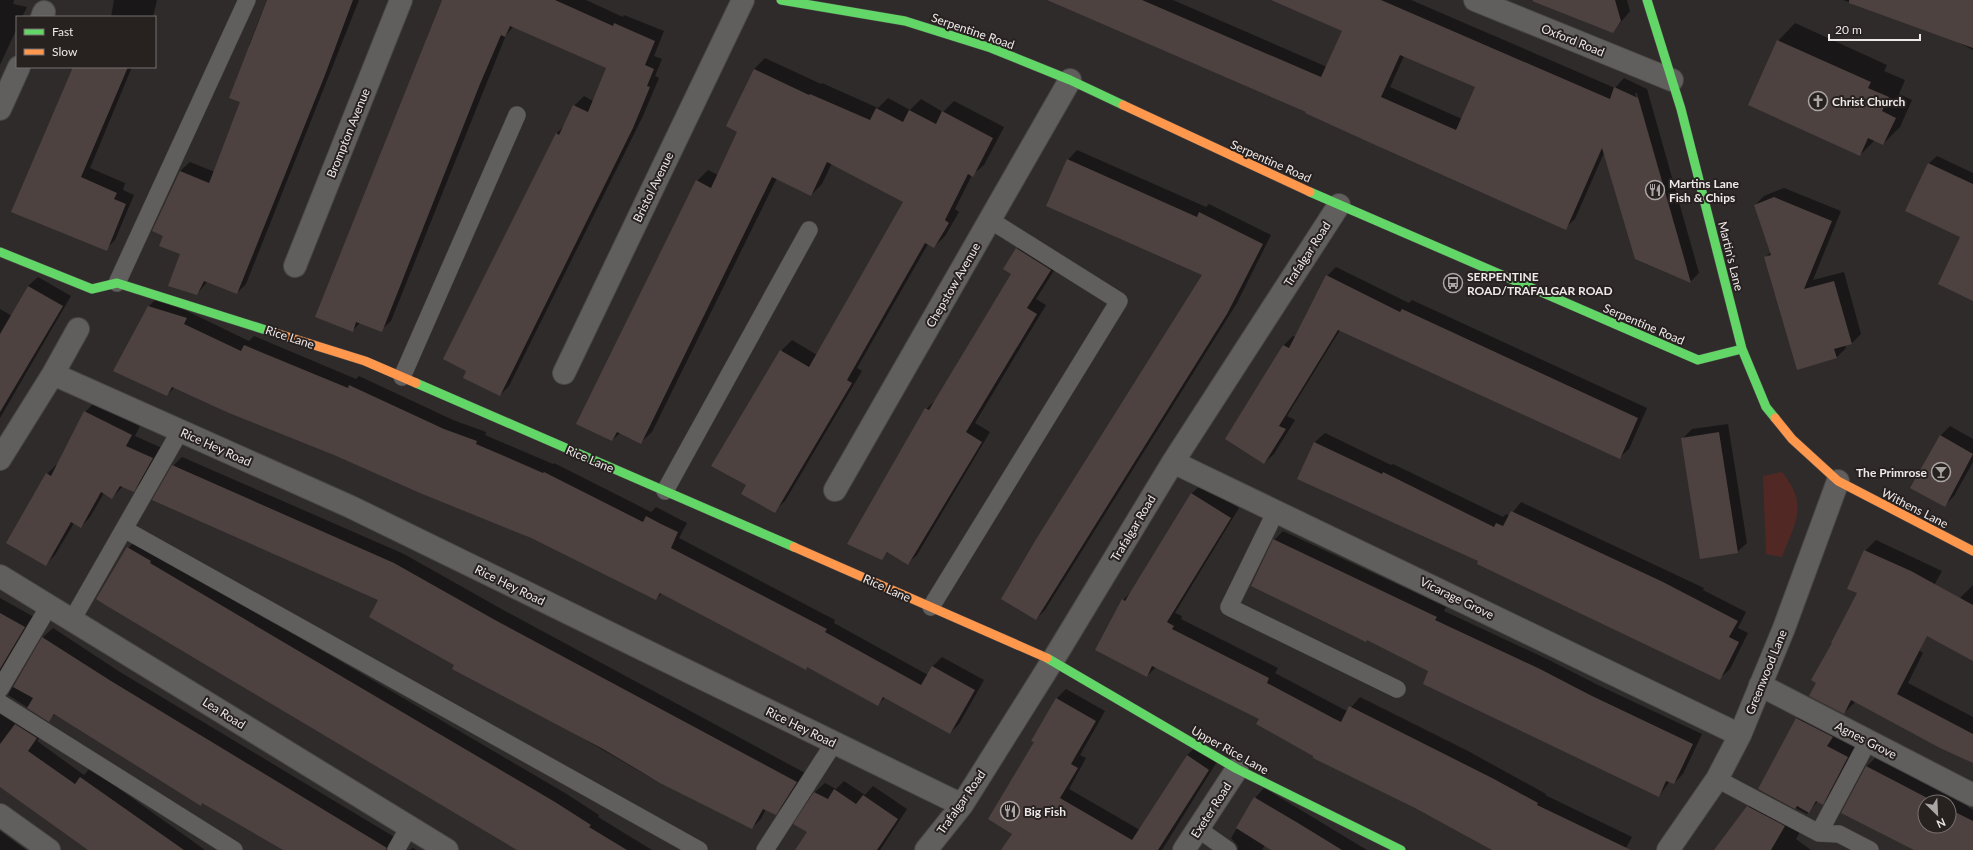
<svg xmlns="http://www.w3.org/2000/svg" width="1973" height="850" font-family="Lato,sans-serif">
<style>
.green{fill:#522824}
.shadow{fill:#0007;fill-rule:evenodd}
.building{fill:#4e4241;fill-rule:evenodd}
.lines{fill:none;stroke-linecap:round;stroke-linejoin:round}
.lane-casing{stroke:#4a4747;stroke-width:18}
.street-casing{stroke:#4a4747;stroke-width:24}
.fast-casing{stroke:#4a4747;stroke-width:10}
.slow-casing{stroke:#4a4747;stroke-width:10}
.lane{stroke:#615e5e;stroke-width:17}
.street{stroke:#615e5e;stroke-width:22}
.fast{stroke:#63d668;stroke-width:9}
.slow{stroke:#ff974d;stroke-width:9}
.labels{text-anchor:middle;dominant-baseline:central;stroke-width:4;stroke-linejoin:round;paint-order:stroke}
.street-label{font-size:12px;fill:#eee9e9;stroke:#272120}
.poi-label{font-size:12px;font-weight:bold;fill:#eee9e9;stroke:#272120;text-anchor:start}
</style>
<rect width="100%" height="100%" fill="#2f2b2b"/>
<path class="green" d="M 1782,472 C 1809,505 1795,522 1782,557 L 1766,554 L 1763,476 Z"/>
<path class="shadow" d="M 0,0 L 14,0 L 13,4 L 27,7 L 22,17 L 17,17 L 17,28 L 0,65 Z
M 114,0 L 157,0 L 153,17 L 111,17 Z
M 267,0 L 359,0 L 246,284 L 237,293 L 208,281 L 197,294 L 181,254 L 164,235 L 180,171 L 190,162 L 215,172 L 242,102 L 251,46 L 249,45 Z
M 442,0 L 586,0 L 623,17 L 624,15 L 664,31 L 654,56 L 662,59 L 655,76 L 659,78 L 642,118 L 509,386 L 500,395 L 468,370 L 556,134 L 565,125 L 574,106 L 584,96 L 593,101 L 607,68 L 513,27 L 506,35 L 391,321 L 381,330 L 361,322 L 352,331 L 316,317 Z
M 1050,0 L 1173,0 L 1327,67 L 1343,31 L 1273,0 L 1411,0 L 1615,88 L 1624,78 L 1647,89 L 1699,273 L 1690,282 L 1604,153 L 1575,219 L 1565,228 L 1225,75 ZM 1404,56 L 1476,86 L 1462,119 L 1390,87 ZM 1635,93 L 1637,93 L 1687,268 L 1685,268 Z
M 1531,0 L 1627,0 L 1630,11 L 1613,32 Z
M 1843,0 L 1973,0 L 1973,50 L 1958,42 Z
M 1795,23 L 1887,65 L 1884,71 L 1905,80 L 1899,94 L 1912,100 L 1900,127 L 1883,144 L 1875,140 L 1860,155 L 1778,41 Z
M 765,58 L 821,84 L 822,83 L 878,108 L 888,98 L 910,110 L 921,99 L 943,112 L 954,101 L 1004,127 L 984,165 L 972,175 L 955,209 L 959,212 L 945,236 L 934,247 L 928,244 L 857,368 L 862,371 L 785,501 L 774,511 L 781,351 L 792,340 L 817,355 L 904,202 L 832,163 L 822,184 L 811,195 L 777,178 L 652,432 L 641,442 L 620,433 L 612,440 L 697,181 L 708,170 L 718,175 L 738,131 L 754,69 Z
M 74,67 L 132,67 L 90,168 L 125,183 L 123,190 L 134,195 L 115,240 L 106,249 L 13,211 Z
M 1077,150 L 1206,207 L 1209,204 L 1271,235 L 1237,303 L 1045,610 L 1036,619 L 1204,274 L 1068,160 Z
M 1937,156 L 1973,173 L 1973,300 L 1962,236 L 1928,164 Z
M 1784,188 L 1841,211 L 1813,280 L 1844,272 L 1861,334 L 1852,343 L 1845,345 L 1846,348 L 1836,358 L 1765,258 L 1771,252 L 1755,205 L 1764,196 Z
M 1026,239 L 1060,261 L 1036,299 L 1046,305 L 975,423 L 990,432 L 917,555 L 907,564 L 888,552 L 882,558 L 926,409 L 936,400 L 1013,274 L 1017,249 Z
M 1336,267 L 1409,303 L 1412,300 L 1647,408 L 1629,449 L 1619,458 L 1340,330 L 1287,416 L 1295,420 L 1274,454 L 1264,463 L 1226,439 L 1284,345 L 1293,336 L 1296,337 L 1327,276 Z
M 38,277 L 71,296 L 0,418 L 0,309 L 12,316 L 28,286 Z
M 158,297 L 249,341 L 254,336 L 356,379 L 359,376 L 453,420 L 486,432 L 485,435 L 520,450 L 553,464 L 554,463 L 651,512 L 656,507 L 687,523 L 679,538 L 835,620 L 834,623 L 928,675 L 933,666 L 942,657 L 984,680 L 959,724 L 950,733 L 885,697 L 878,705 L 808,666 L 662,593 L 656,599 L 531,538 L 175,387 L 167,395 L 149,306 Z
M 94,403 L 140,426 L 135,436 L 162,448 L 143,481 L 133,491 L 123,486 L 112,498 L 104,493 L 90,517 L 81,527 L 74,523 L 55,555 L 46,564 L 47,474 L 56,465 L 58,465 L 85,412 Z
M 1728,424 L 1747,543 L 1737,552 L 1682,439 L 1692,429 Z
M 1950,426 L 1973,439 L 1973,462 L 1954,496 L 1945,505 L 1940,436 Z
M 1325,433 L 1391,465 L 1393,464 L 1503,517 L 1506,514 L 1510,516 L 1521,502 L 1704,588 L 1703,590 L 1746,612 L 1738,628 L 1748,633 L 1730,669 L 1720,678 L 1479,561 L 1298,478 L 1315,442 Z
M 182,457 L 404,554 L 505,611 L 805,773 L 785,805 L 775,814 L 766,809 L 761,819 L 752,828 L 646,775 L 455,664 L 379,599 L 173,466 Z
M 1201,485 L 1239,508 L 1175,613 L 1182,616 L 1181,619 L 1278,668 L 1275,673 L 1343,709 L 1348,711 L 1360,697 L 1468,751 L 1546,794 L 1545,795 L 1632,837 L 1626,848 L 1631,850 L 1496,850 L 1315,756 L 1260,719 L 1156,667 L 1147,676 L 1123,600 L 1132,591 L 1191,494 Z
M 1283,531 L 1446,607 L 1444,611 L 1549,660 L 1600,686 L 1702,734 L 1683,774 L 1674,783 L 1670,781 L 1659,796 L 1430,671 L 1274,540 Z
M 137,539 L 158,553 L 294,634 L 565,793 L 599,815 L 598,817 L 652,850 L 519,850 L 128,548 Z
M 1876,540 L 1942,571 L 1904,640 L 1923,653 L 1908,683 L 1973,717 L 1973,763 L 1856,701 L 1844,713 L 1817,682 L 1833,643 L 1858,593 L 1865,551 Z
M 1973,585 L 1973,656 L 1960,598 Z
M 0,598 L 34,617 L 0,675 Z
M 53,628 L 120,672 L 396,838 L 402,850 L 287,850 L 55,714 L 49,721 L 8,695 L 43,637 Z
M 1066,689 L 1105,711 L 1080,755 L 1086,758 L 1069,789 L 1140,830 L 1187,755 L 1197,746 L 1218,760 L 1162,850 L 1002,850 L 1013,833 L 1035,742 L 1057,698 Z
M 0,695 L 46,729 L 37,741 L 84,775 L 90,768 L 205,850 L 90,850 L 0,786 Z
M 1806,709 L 1841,727 L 1836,737 L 1857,747 L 1832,794 L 1823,803 L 1818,801 L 1807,814 L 1759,789 L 1797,718 Z
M 1876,757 L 1969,806 L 1968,807 L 1973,810 L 1973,850 L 1919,850 L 1842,813 L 1867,766 ZM 1925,802 L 1949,802 L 1949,826 L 1925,826 Z
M 844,781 L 865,795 L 873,786 L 907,809 L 880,850 L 796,850 L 808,831 L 795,824 L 815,792 L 825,783 L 836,789 Z
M 1264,788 L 1367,850 L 1274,850 L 1265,845 L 1262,850 L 1238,850 L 1238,846 L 1231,838 L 1255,798 Z
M 1757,798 L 1805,823 L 1796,839 L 1811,850 L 1715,850 L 1748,807 Z
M 0,831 L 3,833 L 26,850 L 0,850 Z
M 413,848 L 417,850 L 409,850 Z"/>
<path class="building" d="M 267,0 L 353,0 L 325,75 L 237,294 L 204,281 L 197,295 L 168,286 L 180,254 L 159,246 L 163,236 L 152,231 L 180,171 L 209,183 L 211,178 L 240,102 L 229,98 Z
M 442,0 L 555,0 L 613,26 L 614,23 L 655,41 L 645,65 L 654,69 L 647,86 L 650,87 L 633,128 L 500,396 L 463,378 L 466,371 L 443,359 L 556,133 L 559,135 L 573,105 L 588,112 L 606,68 L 510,26 L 505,37 L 501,35 L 480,84 L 382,332 L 356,322 L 353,332 L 315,317 Z
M 1047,0 L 1142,0 L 1321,77 L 1342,31 L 1271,0 L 1381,0 L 1610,99 L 1614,87 L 1638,98 L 1691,283 L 1635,259 L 1602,148 L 1566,230 L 1371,143 L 1305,113 L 1306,112 ZM 1400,55 L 1475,87 L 1456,130 L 1381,97 Z
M 1533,0 L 1615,0 L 1621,21 L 1613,33 L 1532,1 Z
M 1849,0 L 1973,0 L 1973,48 L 1849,3 Z
M 1777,40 L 1871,82 L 1868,88 L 1889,97 L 1882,111 L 1896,118 L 1883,145 L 1868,138 L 1860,156 L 1748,105 Z
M 73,67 L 128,67 L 81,177 L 117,193 L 114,199 L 126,204 L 107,251 L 11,212 Z
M 754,69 L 809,95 L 810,94 L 870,120 L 876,108 L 903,122 L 909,110 L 936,124 L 942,111 L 993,138 L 973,177 L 968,174 L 945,220 L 949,223 L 934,248 L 925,243 L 847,380 L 852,383 L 775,513 L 741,494 L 746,485 L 711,466 L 780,350 L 809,367 L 903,202 L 827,162 L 811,196 L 772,177 L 641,444 L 617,432 L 612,441 L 576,424 L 696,180 L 711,188 L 737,132 L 726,126 Z
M 1067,159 L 1197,217 L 1199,212 L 1263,244 L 1227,314 L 1036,620 L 1001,599 L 1035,541 L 1202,275 L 1046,206 Z
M 1928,163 L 1973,184 L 1973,301 L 1938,284 L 1960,237 L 1905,211 Z
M 1774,197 L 1832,221 L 1804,289 L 1834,281 L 1852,344 L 1834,349 L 1837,358 L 1797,370 L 1764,257 L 1771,255 L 1754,205 Z
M 1016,248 L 1051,270 L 1027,308 L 1037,314 L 966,432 L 982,442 L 908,565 L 887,552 L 882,560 L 847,544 L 925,408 L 929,410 L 1011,274 L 1003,269 Z
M 1326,275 L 1400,312 L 1402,309 L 1638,418 L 1620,459 L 1338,330 L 1279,426 L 1286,429 L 1264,464 L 1225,439 L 1283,345 L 1289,348 Z
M 28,286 L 63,306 L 0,412 L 0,334 Z
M 148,306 L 187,318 L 184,324 L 241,351 L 244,345 L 348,388 L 349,385 L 444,429 L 477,441 L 476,444 L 511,459 L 543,473 L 544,472 L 643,522 L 646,516 L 661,524 L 678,532 L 671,548 L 827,629 L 825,632 L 921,685 L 932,666 L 975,690 L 950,734 L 883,697 L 878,706 L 807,667 L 806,670 L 660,593 L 656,600 L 531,538 L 420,493 L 334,455 L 229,413 L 172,387 L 167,396 L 113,371 Z
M 84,411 L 132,435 L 126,446 L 153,458 L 134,492 L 120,486 L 112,499 L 101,492 L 81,528 L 71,522 L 46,566 L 6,543 L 46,473 L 51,476 Z
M 1719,432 L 1738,553 L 1700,559 L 1681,438 Z
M 1940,435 L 1973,454 L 1945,507 L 1910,488 Z
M 1314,442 L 1382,474 L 1383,472 L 1494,527 L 1496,523 L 1503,526 L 1511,511 L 1663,582 L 1738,621 L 1729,637 L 1739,642 L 1720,680 L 1477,564 L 1478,561 L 1297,479 Z
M 172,465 L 394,563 L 495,620 L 797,782 L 776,815 L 763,809 L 752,829 L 660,783 L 603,749 L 452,669 L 454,665 L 369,617 L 378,600 L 152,500 Z
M 1191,493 L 1231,518 L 1167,622 L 1174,626 L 1172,629 L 1269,678 L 1267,683 L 1333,718 L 1341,722 L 1349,706 L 1494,779 L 1538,803 L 1537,805 L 1631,850 L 1492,850 L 1415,808 L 1313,758 L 1313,756 L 1256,724 L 1259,719 L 1152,666 L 1147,677 L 1095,650 L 1122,599 L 1125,601 Z
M 1273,539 L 1437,617 L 1435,620 L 1540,669 L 1590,695 L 1693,744 L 1674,784 L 1666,781 L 1659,797 L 1423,684 L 1428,671 L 1367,640 L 1366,642 L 1251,586 Z
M 127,547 L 151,561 L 150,563 L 285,643 L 555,802 L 591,825 L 589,827 L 627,850 L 517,850 L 107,606 L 96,599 Z
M 1864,550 L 1911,571 L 1973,605 L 1973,661 L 1927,636 L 1897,694 L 1973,734 L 1973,763 L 1940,748 L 1851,700 L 1844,714 L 1809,696 L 1816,683 L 1811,680 L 1832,643 L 1831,643 L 1857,593 L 1847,589 Z
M 0,613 L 25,627 L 0,669 Z
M 42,637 L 111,681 L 387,848 L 386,850 L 283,850 L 202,803 L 201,806 L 54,714 L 49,722 L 27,708 L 33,698 L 13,687 Z
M 1056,698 L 1096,721 L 1071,764 L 1078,768 L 1060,798 L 1132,840 L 1187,755 L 1209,770 L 1158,850 L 1001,850 L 1012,834 L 988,819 L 1034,742 L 1031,741 Z
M 1796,718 L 1833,737 L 1827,746 L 1848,757 L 1823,805 L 1816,801 L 1809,813 L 1797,806 L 1795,809 L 1758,789 Z
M 15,724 L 37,738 L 28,751 L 75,784 L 80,777 L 184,850 L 88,850 L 0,787 L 0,744 Z
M 1866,766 L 1935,802 L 1925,802 L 1925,826 L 1949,826 L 1949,809 L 1973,821 L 1973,850 L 1914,850 L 1841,813 Z
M 834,789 L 856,804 L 863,795 L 898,819 L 877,850 L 795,850 L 807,832 L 793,824 L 814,792 L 828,799 Z
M 1254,797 L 1298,823 L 1342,850 L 1271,850 L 1236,828 Z
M 1747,806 L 1785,826 L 1771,850 L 1714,850 Z"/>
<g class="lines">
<g class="lane-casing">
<path id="lane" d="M 117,283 L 247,0
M 402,377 L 517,115
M 665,491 L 809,230
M 1276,511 L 1229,607 L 1397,689
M 124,529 L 699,850
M 931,607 L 1119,301 L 990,220
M 72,620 L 180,431
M 0,689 L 49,606
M 0,703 L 234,850
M 1717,779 L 1819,833 L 1839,834 L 1870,850
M 1198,829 L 1228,850
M 1819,833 L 1868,741
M 396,850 L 409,827
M 765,850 L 834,743"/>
</g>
<g class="street-casing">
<path id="street" d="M 1475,0 L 1672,80
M 42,17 L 44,12
M 0,109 L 19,67
M 295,266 L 401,0
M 564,373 L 743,0
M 53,374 L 351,507 L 962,805
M 0,459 L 53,374 L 78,329
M 1173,462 L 1740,735
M 835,490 L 1070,80
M 0,576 L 447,850
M 1760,685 L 1973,795
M 0,815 L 49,850
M 926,850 L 962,805 L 1053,660 L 1173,462 L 1339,205
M 1184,850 L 1237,769
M 1668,850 L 1717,779 L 1740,735 L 1784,628 L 1838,481"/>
</g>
<g class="fast-casing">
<path id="fast" d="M 781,0 L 905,21 L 991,48 L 1070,80 L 1123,105
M 1647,0 L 1681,109 L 1742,349 L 1766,407 L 1775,418
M 1310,192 L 1698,360 L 1742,349
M 0,252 L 92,289 L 117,283 L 269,331
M 416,383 L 794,547
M 1047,658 L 1237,769 L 1401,850"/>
</g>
<g class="slow-casing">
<path id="slow" d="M 1123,105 L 1310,192
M 269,331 L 365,361 L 416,383
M 1775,418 L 1792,439 L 1838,481 L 1973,551
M 794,547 L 1047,658"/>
</g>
<use href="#lane" class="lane"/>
<use href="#street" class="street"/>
<use href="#fast" class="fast"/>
<use href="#slow" class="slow"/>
</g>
<defs>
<g id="church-ring" transform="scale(1)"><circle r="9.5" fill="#272120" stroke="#aba6a6" stroke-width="1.5"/><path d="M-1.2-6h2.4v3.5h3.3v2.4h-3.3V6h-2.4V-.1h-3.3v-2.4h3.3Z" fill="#aba6a6"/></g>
<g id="restaurant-ring" transform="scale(1)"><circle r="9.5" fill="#272120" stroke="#aba6a6" stroke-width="1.5"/><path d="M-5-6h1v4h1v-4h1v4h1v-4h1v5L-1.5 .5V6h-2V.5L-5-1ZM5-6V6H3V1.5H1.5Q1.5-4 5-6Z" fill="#aba6a6"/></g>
<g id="bus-ring" transform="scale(1)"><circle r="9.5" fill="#272120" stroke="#aba6a6" stroke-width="1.5"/><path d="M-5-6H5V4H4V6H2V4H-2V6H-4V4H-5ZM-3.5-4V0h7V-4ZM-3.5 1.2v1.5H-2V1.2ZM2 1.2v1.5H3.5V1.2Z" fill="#aba6a6"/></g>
<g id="bar-ring" transform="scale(1)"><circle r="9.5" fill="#272120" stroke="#aba6a6" stroke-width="1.5"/><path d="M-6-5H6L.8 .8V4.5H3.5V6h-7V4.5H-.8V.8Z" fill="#aba6a6"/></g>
</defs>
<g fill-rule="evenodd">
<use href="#church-ring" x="1818" y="101"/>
<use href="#restaurant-ring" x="1655" y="190"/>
<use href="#bus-ring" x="1453" y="283"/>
<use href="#bar-ring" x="1941" y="472"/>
<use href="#restaurant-ring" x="1010" y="811"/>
</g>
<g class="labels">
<g class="street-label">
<text transform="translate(973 31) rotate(19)">Serpentine Road</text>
<text transform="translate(1573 40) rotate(22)">Oxford Road</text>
<text transform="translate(348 133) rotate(-68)">Brompton Avenue</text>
<text transform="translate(1271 161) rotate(24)">Serpentine Road</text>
<text transform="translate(653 187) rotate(-64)">Bristol Avenue</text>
<text transform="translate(1307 254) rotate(-57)">Trafalgar Road</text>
<text transform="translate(1731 256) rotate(76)">Martin's Lane</text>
<text transform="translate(953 285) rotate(-60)">Chepstow Avenue</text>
<text transform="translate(1644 324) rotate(23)">Serpentine Road</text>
<text transform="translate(290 337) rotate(18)">Rice Lane</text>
<text transform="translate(216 447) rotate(24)">Rice Hey Road</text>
<text transform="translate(590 459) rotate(23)">Rice Lane</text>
<text transform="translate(1915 508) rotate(27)">Withens Lane</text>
<text transform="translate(1133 528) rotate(-59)">Trafalgar Road</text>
<text transform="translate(510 585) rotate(26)">Rice Hey Road</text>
<text transform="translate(887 588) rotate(24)">Rice Lane</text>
<text transform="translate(1457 598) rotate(26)">Vicarage Grove</text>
<text transform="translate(1766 672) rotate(-68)">Greenwood Lane</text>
<text transform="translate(224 713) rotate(32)">Lea Road</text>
<text transform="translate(801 727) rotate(26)">Rice Hey Road</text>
<text transform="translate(1866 740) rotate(27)">Agnes Grove</text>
<text transform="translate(1230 750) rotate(29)">Upper Rice Lane</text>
<text transform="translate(961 802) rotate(-55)">Trafalgar Road</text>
<text transform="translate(1211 810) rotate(-57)">Exeter Road</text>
</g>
<g class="poi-label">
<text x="1832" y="101">Christ Church</text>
<text x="1669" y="183">Martins Lane<tspan x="1669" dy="14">Fish &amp; Chips</tspan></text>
<text x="1467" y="276">SERPENTINE<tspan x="1467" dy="14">ROAD/TRAFALGAR ROAD</tspan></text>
<text x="1927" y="472" text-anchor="end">The Primrose</text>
<text x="1024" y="811">Big Fish</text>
</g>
</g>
<rect x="16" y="16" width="140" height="52" fill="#272120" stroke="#777170"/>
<rect x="24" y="29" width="20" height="6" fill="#63d668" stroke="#777170"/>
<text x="52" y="36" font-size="12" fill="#eee9e9">Fast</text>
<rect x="24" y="49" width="20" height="6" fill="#ff974d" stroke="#777170"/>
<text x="52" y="56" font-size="12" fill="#eee9e9">Slow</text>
<g transform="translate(1937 814) rotate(156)"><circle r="19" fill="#272120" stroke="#777170"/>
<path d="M0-3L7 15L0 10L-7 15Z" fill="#aba6a6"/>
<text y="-6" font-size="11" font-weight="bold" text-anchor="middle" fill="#eee9e9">N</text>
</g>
<path d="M1829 34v6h91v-6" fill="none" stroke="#eee9e9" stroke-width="2"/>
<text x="1835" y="34" font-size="12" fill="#eee9e9" stroke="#272120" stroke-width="3" paint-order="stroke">20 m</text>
</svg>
